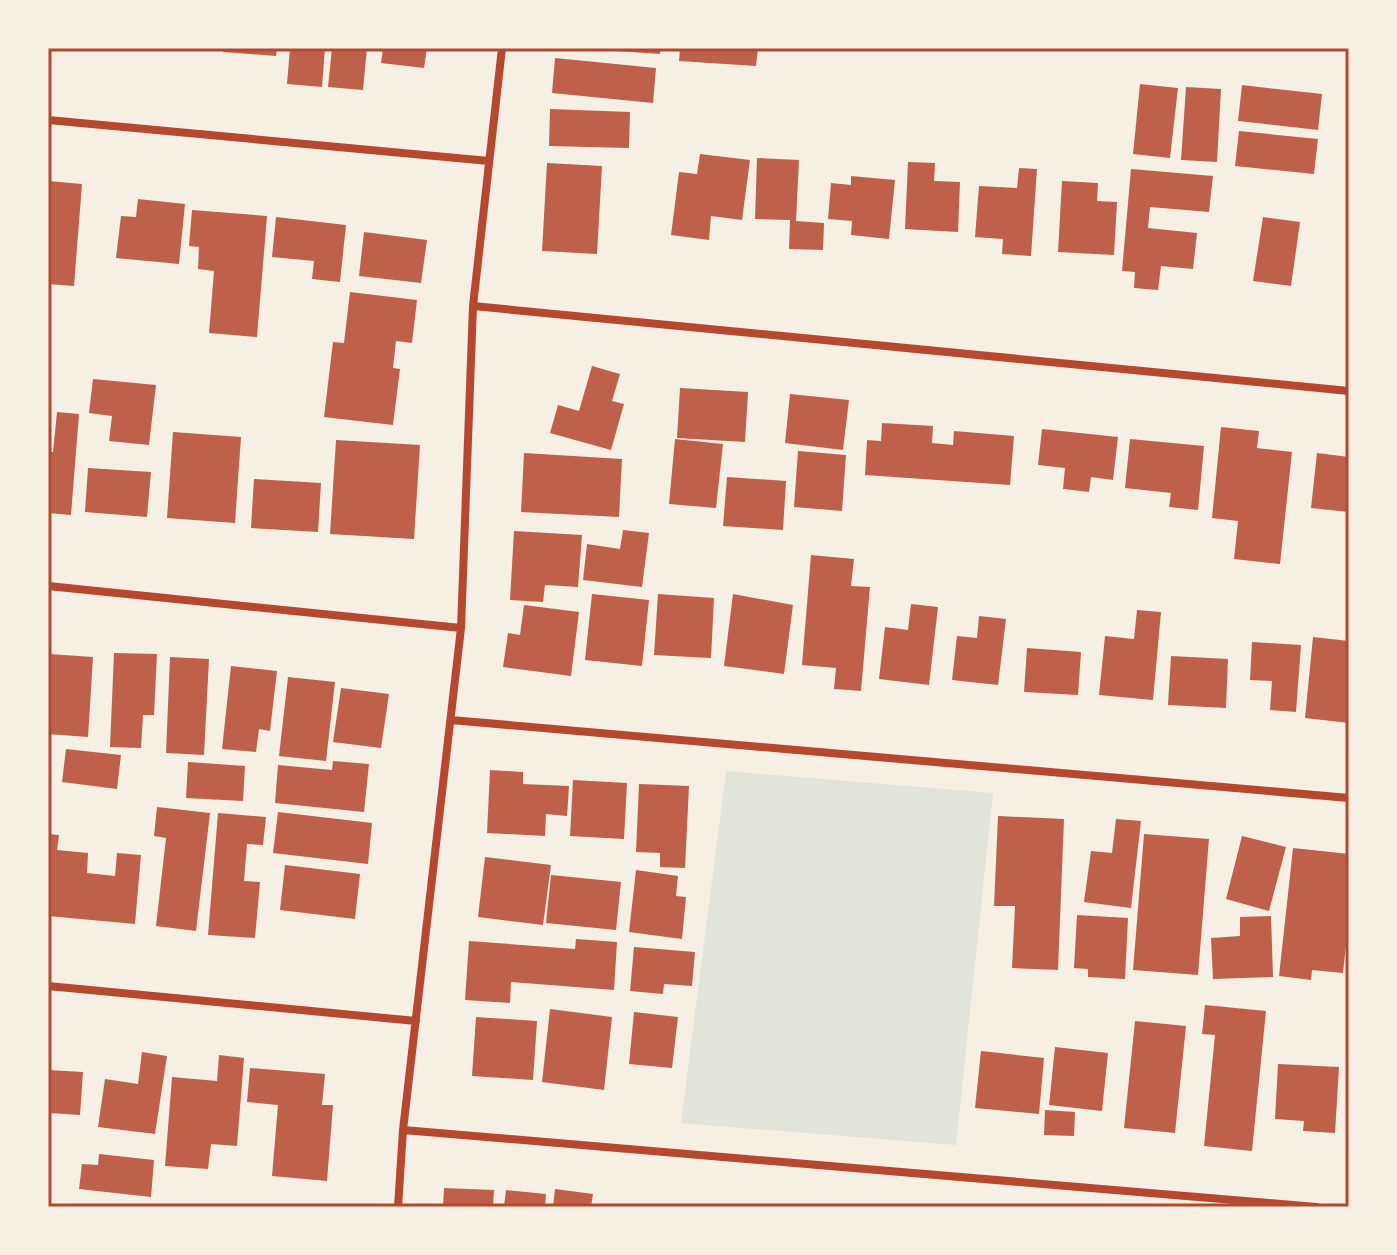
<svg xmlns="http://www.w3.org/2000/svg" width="1397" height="1255" font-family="'Nunito Sans',sans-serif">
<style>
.green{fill:#e2e4dc}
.building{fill:#bf614a}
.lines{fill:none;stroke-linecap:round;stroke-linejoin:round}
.minor{stroke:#b5482f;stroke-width:8}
.neatline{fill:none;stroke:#b5482f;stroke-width:3}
</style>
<rect width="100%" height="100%" fill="#f6efe4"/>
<path class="green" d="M 726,771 L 993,793 L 956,1145 L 681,1123 Z"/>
<path class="building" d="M 223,48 L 277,48 L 276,56 L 223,52 Z
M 290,48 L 325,48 L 322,87 L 287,84 Z
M 332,48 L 367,48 L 363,90 L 328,87 Z
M 383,48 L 427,48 L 424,68 L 381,63 Z
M 602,48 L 660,48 L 660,54 L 602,50 Z
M 680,48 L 758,48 L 756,66 L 679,61 Z
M 555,58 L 656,68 L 653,103 L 552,93 Z
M 1140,84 L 1178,88 L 1170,158 L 1133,154 Z
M 1242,85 L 1322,94 L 1318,130 L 1238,121 Z
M 1186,87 L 1221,89 L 1217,162 L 1181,160 Z
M 550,109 L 630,112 L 629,148 L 549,146 Z
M 1239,131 L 1318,139 L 1314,174 L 1235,166 Z
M 700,154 L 750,160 L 742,220 L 711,216 L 709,240 L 671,235 L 679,172 L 697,174 Z
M 757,158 L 799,160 L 796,221 L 824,223 L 823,250 L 789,249 L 790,220 L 755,219 Z
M 908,162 L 935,163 L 934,181 L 960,182 L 958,232 L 905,229 Z
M 547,163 L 602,166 L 597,254 L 542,251 Z
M 1019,168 L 1037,169 L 1031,256 L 1002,254 L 1003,239 L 975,237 L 979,186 L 1017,188 Z
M 1131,169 L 1213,176 L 1209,212 L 1150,207 L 1148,228 L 1197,233 L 1193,269 L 1161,266 L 1158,290 L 1134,288 L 1135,272 L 1122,271 Z
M 851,176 L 895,180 L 889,239 L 851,235 L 852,221 L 828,219 L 831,183 L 851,185 Z
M 48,181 L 82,184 L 74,286 L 48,284 Z
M 1062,181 L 1098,183 L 1097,201 L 1117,202 L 1114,255 L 1058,252 Z
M 138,199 L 185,204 L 179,264 L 116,258 L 121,216 L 136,217 Z
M 192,210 L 267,216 L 257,337 L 209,333 L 214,271 L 198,269 L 199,247 L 189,246 Z
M 276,217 L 346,225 L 340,282 L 312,279 L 314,261 L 272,257 Z
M 1263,217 L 1300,222 L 1291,286 L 1253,281 Z
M 364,232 L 427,240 L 421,283 L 359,276 Z
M 350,292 L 417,300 L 412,343 L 396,341 L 393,368 L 400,369 L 393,425 L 324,417 L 333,342 L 344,343 Z
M 592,366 L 620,374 L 612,401 L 624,404 L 611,450 L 550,433 L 558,405 L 579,411 Z
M 93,379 L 156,385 L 149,445 L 109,441 L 112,416 L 89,413 Z
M 680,388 L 748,392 L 745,442 L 677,438 Z
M 790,394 L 849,400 L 843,450 L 785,443 Z
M 57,412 L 79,414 L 71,515 L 48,513 L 48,452 L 53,452 Z
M 882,423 L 933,426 L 932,443 L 953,445 L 954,431 L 1014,436 L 1010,485 L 865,475 L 867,440 L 881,441 Z
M 1221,427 L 1259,431 L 1257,448 L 1292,452 L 1280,564 L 1234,559 L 1238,521 L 1212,518 Z
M 1042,429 L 1118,437 L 1113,480 L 1091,477 L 1089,492 L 1063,489 L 1065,468 L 1038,465 Z
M 173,432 L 241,437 L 235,523 L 167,518 Z
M 675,439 L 723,444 L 716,508 L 669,504 Z
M 1130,439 L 1204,446 L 1198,510 L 1169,507 L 1171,493 L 1125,488 Z
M 336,440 L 420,445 L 414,539 L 330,534 Z
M 798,451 L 846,455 L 842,511 L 794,507 Z
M 524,453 L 622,459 L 619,517 L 521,512 Z
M 1317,453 L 1349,457 L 1349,512 L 1311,508 Z
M 88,468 L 151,472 L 147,517 L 85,512 Z
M 727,477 L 786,481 L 783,530 L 723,526 Z
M 254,479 L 321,483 L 318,532 L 251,528 Z
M 623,530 L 649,533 L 642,587 L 583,580 L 587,544 L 620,549 Z
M 514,531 L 582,535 L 578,587 L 545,585 L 543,602 L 510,600 Z
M 811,555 L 854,559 L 851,586 L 870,587 L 861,691 L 834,689 L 836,668 L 802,665 Z
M 592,594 L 649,600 L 642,666 L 585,660 Z
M 658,594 L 714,598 L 711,658 L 654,655 Z
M 733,594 L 793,605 L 784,674 L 724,666 Z
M 911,604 L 938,607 L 929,685 L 879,679 L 885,627 L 908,630 Z
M 524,605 L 579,612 L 571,676 L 503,667 L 508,633 L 520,635 Z
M 1137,610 L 1161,612 L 1153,700 L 1099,695 L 1105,636 L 1134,639 Z
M 979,616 L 1006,619 L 998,685 L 952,680 L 957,636 L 977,638 Z
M 1313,637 L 1349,641 L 1349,723 L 1305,718 Z
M 1252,642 L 1301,645 L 1296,712 L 1270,710 L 1272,681 L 1250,680 Z
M 1027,648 L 1081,652 L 1078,695 L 1024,692 Z
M 114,653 L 157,654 L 154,715 L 143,715 L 141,748 L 110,747 Z
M 49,654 L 93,657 L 88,737 L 48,734 Z
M 1171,656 L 1228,659 L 1226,708 L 1168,705 Z
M 170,657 L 209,659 L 204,755 L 166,753 Z
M 231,666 L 277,671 L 270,731 L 259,729 L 256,752 L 222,749 Z
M 288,677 L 335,682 L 326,761 L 279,756 Z
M 341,688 L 389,694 L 381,748 L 333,742 Z
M 66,749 L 121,755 L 117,789 L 62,782 Z
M 333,761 L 369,764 L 364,812 L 275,803 L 278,765 L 332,770 Z
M 188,762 L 245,766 L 243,801 L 186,798 Z
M 490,770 L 523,772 L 523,784 L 569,786 L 567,816 L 546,814 L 545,836 L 487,833 Z
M 573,780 L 627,783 L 624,839 L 570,836 Z
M 639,784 L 689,786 L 685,868 L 660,867 L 660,853 L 636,852 Z
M 157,807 L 210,813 L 196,931 L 156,926 L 166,838 L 154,836 Z
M 278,812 L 372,823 L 368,864 L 273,853 Z
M 218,813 L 266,817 L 263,845 L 247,844 L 244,881 L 260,882 L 255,938 L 208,935 Z
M 998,816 L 1064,819 L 1058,970 L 1012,968 L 1015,906 L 994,906 Z
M 1116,819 L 1141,821 L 1131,908 L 1084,902 L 1091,851 L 1112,853 Z
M 48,834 L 59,835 L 57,850 L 88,853 L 87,873 L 115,876 L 117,853 L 141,855 L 135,924 L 48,916 Z
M 1144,834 L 1209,839 L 1198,975 L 1133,970 Z
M 1242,836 L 1286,847 L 1269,911 L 1226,899 Z
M 1293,848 L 1349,854 L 1349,916 L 1343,973 L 1312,970 L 1311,980 L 1279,976 Z
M 485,857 L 551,865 L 543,925 L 478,917 Z
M 285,865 L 360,874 L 355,919 L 280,910 Z
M 636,870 L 678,876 L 676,896 L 686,897 L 682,939 L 629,932 Z
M 551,875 L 621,882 L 616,930 L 546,923 Z
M 1077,915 L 1128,918 L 1125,979 L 1088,977 L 1088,969 L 1074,968 Z
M 1271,916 L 1273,977 L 1213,979 L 1211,938 L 1240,936 L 1240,917 Z
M 576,939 L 617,942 L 614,990 L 511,982 L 510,1003 L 465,1000 L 469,941 L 575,949 Z
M 634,947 L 695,952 L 692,986 L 664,984 L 663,994 L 630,991 Z
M 1205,1005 L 1266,1011 L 1252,1151 L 1204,1146 L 1215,1035 L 1202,1034 Z
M 550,1009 L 612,1017 L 604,1090 L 542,1082 Z
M 634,1012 L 678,1017 L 672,1068 L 629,1064 Z
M 476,1017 L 537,1021 L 533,1080 L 472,1076 Z
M 1135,1021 L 1186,1026 L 1175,1133 L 1124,1128 Z
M 1055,1047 L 1108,1053 L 1102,1111 L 1049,1105 Z
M 981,1051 L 1044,1058 L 1039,1114 L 975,1108 Z
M 142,1052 L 167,1056 L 155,1134 L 98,1127 L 105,1079 L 138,1084 Z
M 219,1055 L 244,1058 L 237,1146 L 211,1144 L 208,1169 L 165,1166 L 172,1077 L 217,1081 Z
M 1278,1064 L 1339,1067 L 1335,1133 L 1303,1131 L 1304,1121 L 1275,1119 Z
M 250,1068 L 325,1074 L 322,1105 L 333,1105 L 327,1181 L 272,1176 L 278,1105 L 247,1102 Z
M 48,1070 L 83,1072 L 80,1115 L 48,1113 Z
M 1045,1110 L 1075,1112 L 1074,1136 L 1044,1135 Z
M 99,1154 L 154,1160 L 151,1197 L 79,1189 L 82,1164 L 98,1165 Z
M 444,1188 L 494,1190 L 493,1207 L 443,1207 Z
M 555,1189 L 593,1194 L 591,1207 L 553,1207 Z
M 506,1190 L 546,1194 L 545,1207 L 504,1207 Z"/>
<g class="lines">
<path class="minor" d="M 48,120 L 489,161
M 473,306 L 1349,391
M 48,586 L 461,628
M 451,720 L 1349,798
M 48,986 L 416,1021
M 403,1130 L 1316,1207
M 398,1207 L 403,1130 L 461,628 L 473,306 L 502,48"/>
</g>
<rect width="1397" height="1255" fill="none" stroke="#f6efe4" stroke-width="100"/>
<rect x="50" y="50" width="1297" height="1155" class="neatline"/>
</svg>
